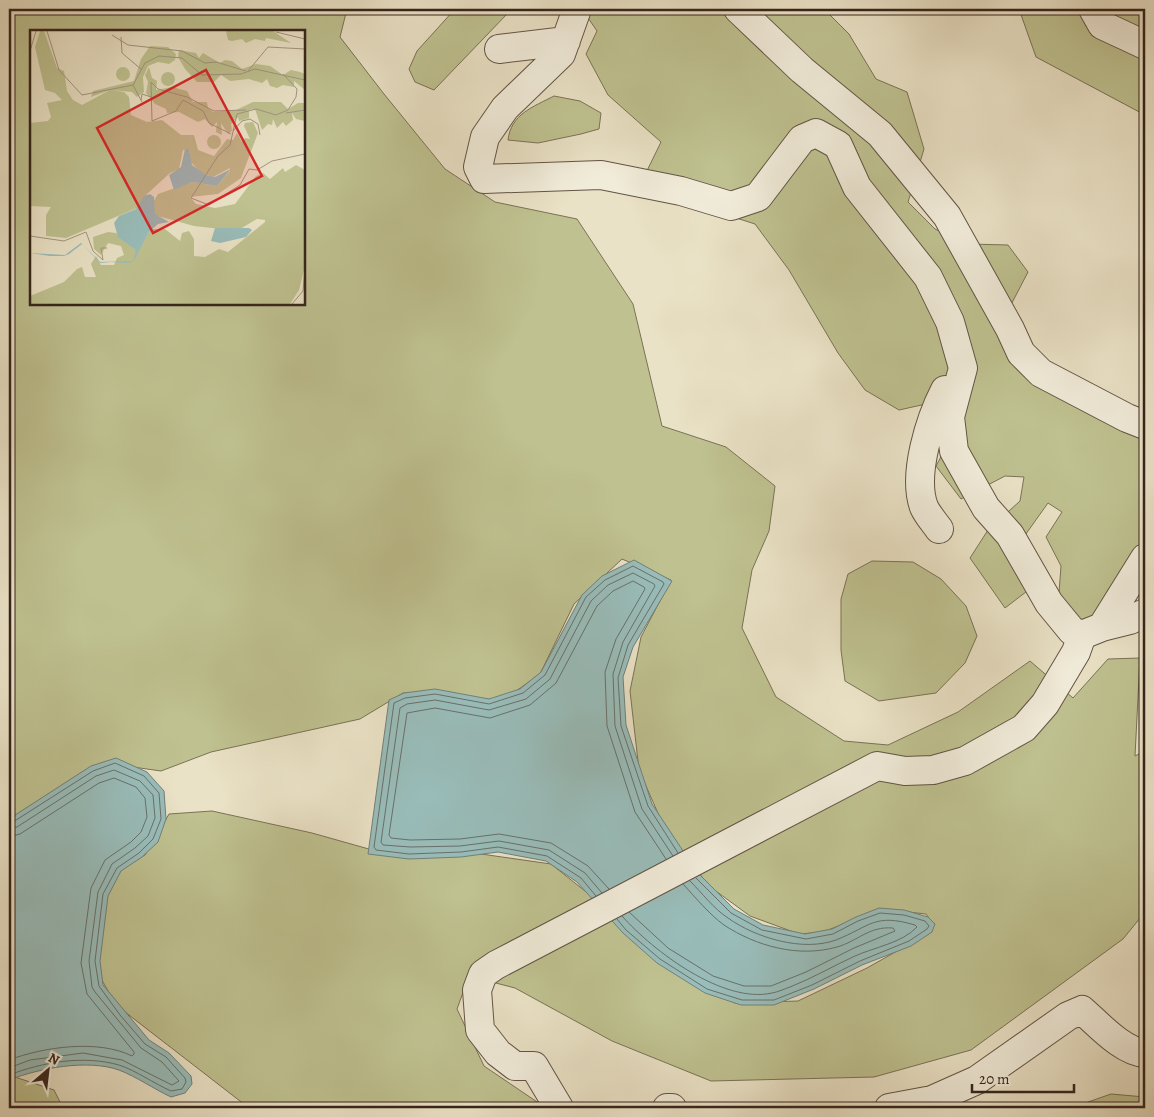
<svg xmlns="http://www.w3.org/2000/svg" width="1154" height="1117" font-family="Alegreya,serif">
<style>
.green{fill:#bfc190;stroke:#7a7256;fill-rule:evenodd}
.water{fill:#99bdba;stroke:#71807b}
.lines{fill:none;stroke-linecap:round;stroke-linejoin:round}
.shore{stroke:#68706b;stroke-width:1}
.minor-casing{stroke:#635446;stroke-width:30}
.minor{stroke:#f1ecda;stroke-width:28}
.inset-road{fill:none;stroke:#a29682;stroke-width:1}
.view{fill:#d62828;fill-opacity:0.15;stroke:#d62828;stroke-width:2.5}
.inset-edge{fill:none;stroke:#36241c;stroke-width:2.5}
</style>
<rect width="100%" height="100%" fill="#eae2c6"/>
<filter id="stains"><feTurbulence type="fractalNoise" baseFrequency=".004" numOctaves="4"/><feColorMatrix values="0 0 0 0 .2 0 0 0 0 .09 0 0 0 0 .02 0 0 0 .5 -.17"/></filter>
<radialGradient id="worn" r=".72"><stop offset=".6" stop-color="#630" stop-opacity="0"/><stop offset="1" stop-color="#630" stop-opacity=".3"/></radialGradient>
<path class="green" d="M 9,9 L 347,9 L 340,37 L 384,94 L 445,169 L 495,202 L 577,219 L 633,304 L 662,426 L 726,447 L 775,486 L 769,531 L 752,570 L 742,628 L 776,697 L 844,741 L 888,745 L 958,712 L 1030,661 L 1073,698 L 1108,659 L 1140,658 L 1135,756 L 1145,751 L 1145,912 L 1123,939 L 971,1050 L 874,1077 L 711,1081 L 612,1041 L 515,988 L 469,976 L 457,1009 L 484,1066 L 546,1108 L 249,1108 L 116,1005 L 95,968 L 104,879 L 145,855 L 169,814 L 212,811 L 312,833 L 383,853 L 474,853 L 551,864 L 590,895 L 647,953 L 735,1003 L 798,1001 L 867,968 L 913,942 L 933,924 L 926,914 L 882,909 L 823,932 L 799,934 L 750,916 L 709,886 L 664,827 L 639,770 L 630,691 L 641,637 L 671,580 L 622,559 L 574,604 L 540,674 L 502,701 L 454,695 L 403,693 L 360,719 L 211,752 L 161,771 L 119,765 L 9,827 ZM 31,31 L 304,31 L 304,304 L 31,304 Z
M 455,9 L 506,9 L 508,13 L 434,90 L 415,82 L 409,69 L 417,51 Z
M 582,9 L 824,9 L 849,34 L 876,79 L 907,92 L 924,149 L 908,202 L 935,229 L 968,244 L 1008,245 L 1028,272 L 1002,322 L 1029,376 L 1145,430 L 1145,557 L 1107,622 L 1057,620 L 1061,566 L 1046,537 L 1062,512 L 1048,503 L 1018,545 L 1039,582 L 1005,608 L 970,558 L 988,530 L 1020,501 L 1024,477 L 1005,476 L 961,499 L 936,466 L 948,444 L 935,402 L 899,410 L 865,390 L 838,353 L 789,270 L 755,224 L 705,208 L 641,183 L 661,142 L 608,95 L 586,54 L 597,31 Z
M 1019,9 L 1145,9 L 1145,115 L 1036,57 Z
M 554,96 L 580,101 L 601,113 L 599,129 L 581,134 L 538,143 L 508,140 C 511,114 533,107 554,96 Z
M 872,561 L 913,562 L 941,579 L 966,606 L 977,636 L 965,663 L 936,693 L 879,701 L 845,681 L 841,650 L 841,599 L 848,574 Z
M 9,1075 L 54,1090 L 63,1108 L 9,1108 Z
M 1111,1094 L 1145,1097 L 1145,1108 L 1071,1108 Z"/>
<path class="water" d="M 634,560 L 672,581 L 633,647 L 623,677 L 626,725 L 652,804 L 697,872 L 734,909 L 763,925 L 805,934 L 832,929 L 856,917 L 879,908 L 904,910 L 928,917 L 935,924 L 932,932 L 911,946 L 862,965 L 814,989 L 774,1005 L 741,1005 L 705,993 L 657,963 L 623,933 L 577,882 L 546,861 L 498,852 L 461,857 L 409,859 L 368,854 L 389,700 L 404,693 L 435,689 L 489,699 L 520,689 L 541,672 L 582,595 L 602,576 Z
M 116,758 L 147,772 L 164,791 L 166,819 L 158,842 L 142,857 L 121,871 L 108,896 L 100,961 L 103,985 L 149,1040 L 169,1053 L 191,1076 L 192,1084 L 185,1093 L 171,1097 C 154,1089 137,1077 119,1070 C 87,1059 40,1068 9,1080 L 9,819 L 91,766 Z"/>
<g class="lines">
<path class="shore" d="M 9,823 L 13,822 L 93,771 L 115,763 L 144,776 L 159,793 L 161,819 L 153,839 L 139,853 L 117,868 L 103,894 L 95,961 L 99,986 L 120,1015 L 145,1044 L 166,1057 L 185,1078 L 186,1082 L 182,1089 L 171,1091 C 155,1084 135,1070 119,1065 C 83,1055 43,1062 9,1075
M 9,829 L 17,827 L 96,776 L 114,770 L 140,781 L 153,795 L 155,818 L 148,836 L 135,848 L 112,864 L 98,892 L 89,961 L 92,987 L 95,992 L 141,1048 L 162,1062 L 179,1081 L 172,1085 L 122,1060 L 83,1053 L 30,1060 L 9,1068
M 9,837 L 20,834 L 99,783 L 114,778 L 136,787 L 145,798 L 147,817 L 141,832 L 131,842 L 105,860 L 91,888 L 81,963 L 87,994 L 134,1052 L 134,1054 L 132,1056 C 98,1039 43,1047 9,1060
M 609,889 L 588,866 L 551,843 L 499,834 L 460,839 L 410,840 L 391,838 L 389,835 L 407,713 L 435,708 L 490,718 L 530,705 L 556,683 L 597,606 L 613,591 L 633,581 L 644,587 L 645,589 L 616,639 L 605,672 L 607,726 L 635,812 L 666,859
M 602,893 L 585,873 L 549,850 L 499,841 L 460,846 L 410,847 L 383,845 L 381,842 L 400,708 L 407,704 L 435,700 L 489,710 L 526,699 L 550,679 L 591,601 L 608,585 L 633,573 L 654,584 L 655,586 L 623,642 L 613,674 L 615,726 L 642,809 L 673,856
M 596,896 L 581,878 L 547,856 L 498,847 L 461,852 L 409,854 L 376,850 L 374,847 L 394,703 L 405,698 L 435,694 L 489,704 L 523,693 L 545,675 L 586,597 L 605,580 L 633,566 L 663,582 L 664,584 L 628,645 L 618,678 L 621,726 L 648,806 L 678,853
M 629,912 L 668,948 L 713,976 L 744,986 L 771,986 L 806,972 L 854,948 L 895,931 L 893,928 C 869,926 858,941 837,947 C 798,958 756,946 724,925 C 710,915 695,897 683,884
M 622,916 C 653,951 723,1004 772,993 C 778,992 784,989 790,987 C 813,978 833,966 855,956 C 875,947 902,943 917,927 L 915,925 C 874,913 871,926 836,940 C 803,952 756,938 728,918 C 714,909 702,893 690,881
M 617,919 L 626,930 L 660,959 L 707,989 L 742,1000 L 774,1000 L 812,985 L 860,961 L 909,941 L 927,929 L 929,926 L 925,921 L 904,915 L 880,913 L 858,921 L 833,934 L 806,939 L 762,930 L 731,913 L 696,878"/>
<g class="minor-casing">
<path id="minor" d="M 577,9 L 561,54 L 505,108 L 485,137 L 478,167 L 484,179 L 601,175 L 681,191 L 731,206 L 758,197 L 802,139 L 816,133 L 838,145 L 857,187 L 928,277 L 950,322 L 963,368 L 950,417 L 954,451 L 986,508 L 1010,535 L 1049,603 L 1072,631 L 1082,635
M 738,9 L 802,70 L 880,134 L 947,216 L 1010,329 L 1021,353 L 1041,373 L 1127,418 L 1145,425
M 1093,9 L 1102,25 L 1145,45
M 499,49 L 566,41
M 939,529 C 934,522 927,514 924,507 C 912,475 930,419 945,390
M 1102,627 L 1130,620 L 1145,613
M 559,1108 L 534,1066 L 515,1066 L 498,1053 L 480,1030 L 477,990 L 483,974 L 496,965 L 877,766 L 905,771 L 933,770 L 965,761 L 1024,728 L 1045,704 L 1076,652 L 1082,635 L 1102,627 L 1145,558
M 667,1108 L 672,1108
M 889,1108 L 932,1100 L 977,1080 L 1068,1016 L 1082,1010 C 1098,1024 1123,1052 1145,1053"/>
</g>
<use href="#minor" class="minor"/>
</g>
<g transform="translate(30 30)">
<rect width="275" height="275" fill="#eae2c6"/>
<path d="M 10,1 L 14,1 L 27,38 L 34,41 L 37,61 L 43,70 L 52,75 L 80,60 L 61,67 L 63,61 L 104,51 L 111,29 L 120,16 L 138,17 L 146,24 L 145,30 L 139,34 L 128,32 L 118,36 L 113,47 L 114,62 L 107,67 L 102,62 L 81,60 L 94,62 L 99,67 L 101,85 L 117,92 L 132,90 L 151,105 L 164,105 L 168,120 L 184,126 L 197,109 L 203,110 L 207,103 L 212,112 L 215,108 L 220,109 L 214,96 L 215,93 L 223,92 L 228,103 L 211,148 L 188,164 L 160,167 L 166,174 L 185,178 L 205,174 L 226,146 L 233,143 L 240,149 L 253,138 L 255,142 L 266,135 L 275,140 L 275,236 L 269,260 L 260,274 L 0,274 L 0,266 L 34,252 L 47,239 L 52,237 L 55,247 L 66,247 L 61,234 L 66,226 L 71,235 L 84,235 L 87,228 L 94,225 L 91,216 L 78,213 L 71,225 L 64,219 L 63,207 L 78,202 L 86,203 L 105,219 L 109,219 L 121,199 L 135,199 L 150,211 L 152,203 L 159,201 L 164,209 L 164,226 L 175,227 L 189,219 L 198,222 L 235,192 L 235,190 L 227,189 L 210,199 L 191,199 L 164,196 L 124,185 L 121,176 L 128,164 L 162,152 L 187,156 L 200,141 L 200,138 L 183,147 L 171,143 L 161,132 L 159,119 L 153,120 L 149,139 L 140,143 L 117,164 L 107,178 L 36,208 L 16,206 L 16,185 L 21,177 L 0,176 L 0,93 L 18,91 L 21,87 L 17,73 L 32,70 L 25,63 L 15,60 L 5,17 ZM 196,1 L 243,1 L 261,13 L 236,8 L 235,11 L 225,9 L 216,13 L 212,9 L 202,11 L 198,10 ZM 149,20 L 166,23 L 169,28 L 173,23 L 190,33 L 195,30 L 202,31 L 212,39 L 226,34 L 240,36 L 253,45 L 261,40 L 270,42 L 275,44 L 275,60 L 264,51 L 264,57 L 253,55 L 247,58 L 240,56 L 237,49 L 232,53 L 219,49 L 200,51 L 191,45 L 184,52 L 167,52 L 155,39 L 148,27 ZM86 44a7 7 0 1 1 14 0a7 7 0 1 1-14 0ZM 119,37 L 122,48 L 127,51 L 126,60 L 142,57 L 157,61 L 163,72 L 177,72 L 178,78 L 183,82 L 206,80 L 223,72 L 251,72 L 258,79 L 268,73 L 275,73 L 275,91 L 266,89 L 262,83 L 263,90 L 256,96 L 253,92 L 247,98 L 243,89 L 242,95 L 238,94 L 232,100 L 225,79 L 219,80 L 219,88 L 209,91 L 208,87 L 201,94 L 202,101 L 198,104 L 191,93 L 192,105 L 186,102 L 187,92 L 182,97 L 175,89 L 168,92 L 149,82 L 137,83 L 136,79 L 125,74 L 116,63 L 118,52 L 115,45 ZM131 49a7 7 0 1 1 14 0a7 7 0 1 1-14 0ZM177 112a7 7 0 1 1 14 0a7 7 0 1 1-14 0Z" fill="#bfc190"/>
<path d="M 155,119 L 159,119 L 162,135 L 176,145 L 185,147 L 201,139 L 187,156 L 162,152 L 144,160 L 139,145 L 151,137 ZM 120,164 L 124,167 L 125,184 L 139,192 L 128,194 L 119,202 L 103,232 L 96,233 L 81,232 L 70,233 L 52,214 L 39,224 L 34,226 L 20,226 L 0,223 L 35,225 L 51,213 L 70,232 L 103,231 L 106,220 L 88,207 L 84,193 L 89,186 L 106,179 L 114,166 ZM 185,198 L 219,198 L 222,200 L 216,207 L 190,213 L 181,211 Z" fill="#99bdba"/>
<path class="inset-road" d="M 17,1 L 29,40 L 52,65 L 103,55 L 115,33 L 129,26 L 152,28 L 172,45 L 211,44 L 225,39 L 275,50M 246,2 L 275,9M 82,5 L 98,15 L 152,21 L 175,33 L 186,32 L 216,41M 91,7 L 92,23 L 111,39M 0,21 L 6,1M 218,41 L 238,17 L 275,19M 253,44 L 267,59 L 266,67 L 258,80 L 246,85 L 226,79 L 207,84 L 200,115 L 188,126 L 161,168 L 179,175 L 210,155 L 219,139 L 227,140 L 242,131 L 275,124M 103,55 L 112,72M 111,70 L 112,64 L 121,67M 256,83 L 275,80M 203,101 L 212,91 L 220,89 L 228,94 L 230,105M 201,104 L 179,93 L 173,81 L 153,70 L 146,81 L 122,91 L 121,52 L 128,59 L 157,67 L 184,81 L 216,80M 0,206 L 34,211 L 56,202 L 63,221 L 73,230 L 71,218 L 77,218M 262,274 L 273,261 L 275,239"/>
<path class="view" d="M 176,40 L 232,146 L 123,203 L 67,98 Z"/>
<rect width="275" height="275" class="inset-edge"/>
</g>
<rect width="1154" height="1117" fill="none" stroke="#eae2c6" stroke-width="30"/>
<rect x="10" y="10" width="1134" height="1097" fill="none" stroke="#36241c" stroke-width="2.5"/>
<rect x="15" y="15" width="1124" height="1087" fill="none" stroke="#36241c"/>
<g transform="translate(48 1070) rotate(28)" stroke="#f1ecda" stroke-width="4" paint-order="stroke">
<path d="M0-4L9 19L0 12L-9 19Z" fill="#36241c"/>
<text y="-8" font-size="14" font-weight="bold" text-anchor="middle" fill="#36241c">N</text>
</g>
<path d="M972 1084v8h102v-8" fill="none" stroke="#36241c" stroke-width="2.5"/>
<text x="979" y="1084" font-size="15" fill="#36241c" stroke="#f1ecda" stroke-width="4" paint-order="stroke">20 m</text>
<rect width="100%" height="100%" filter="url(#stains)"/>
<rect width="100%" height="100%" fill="url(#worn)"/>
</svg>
